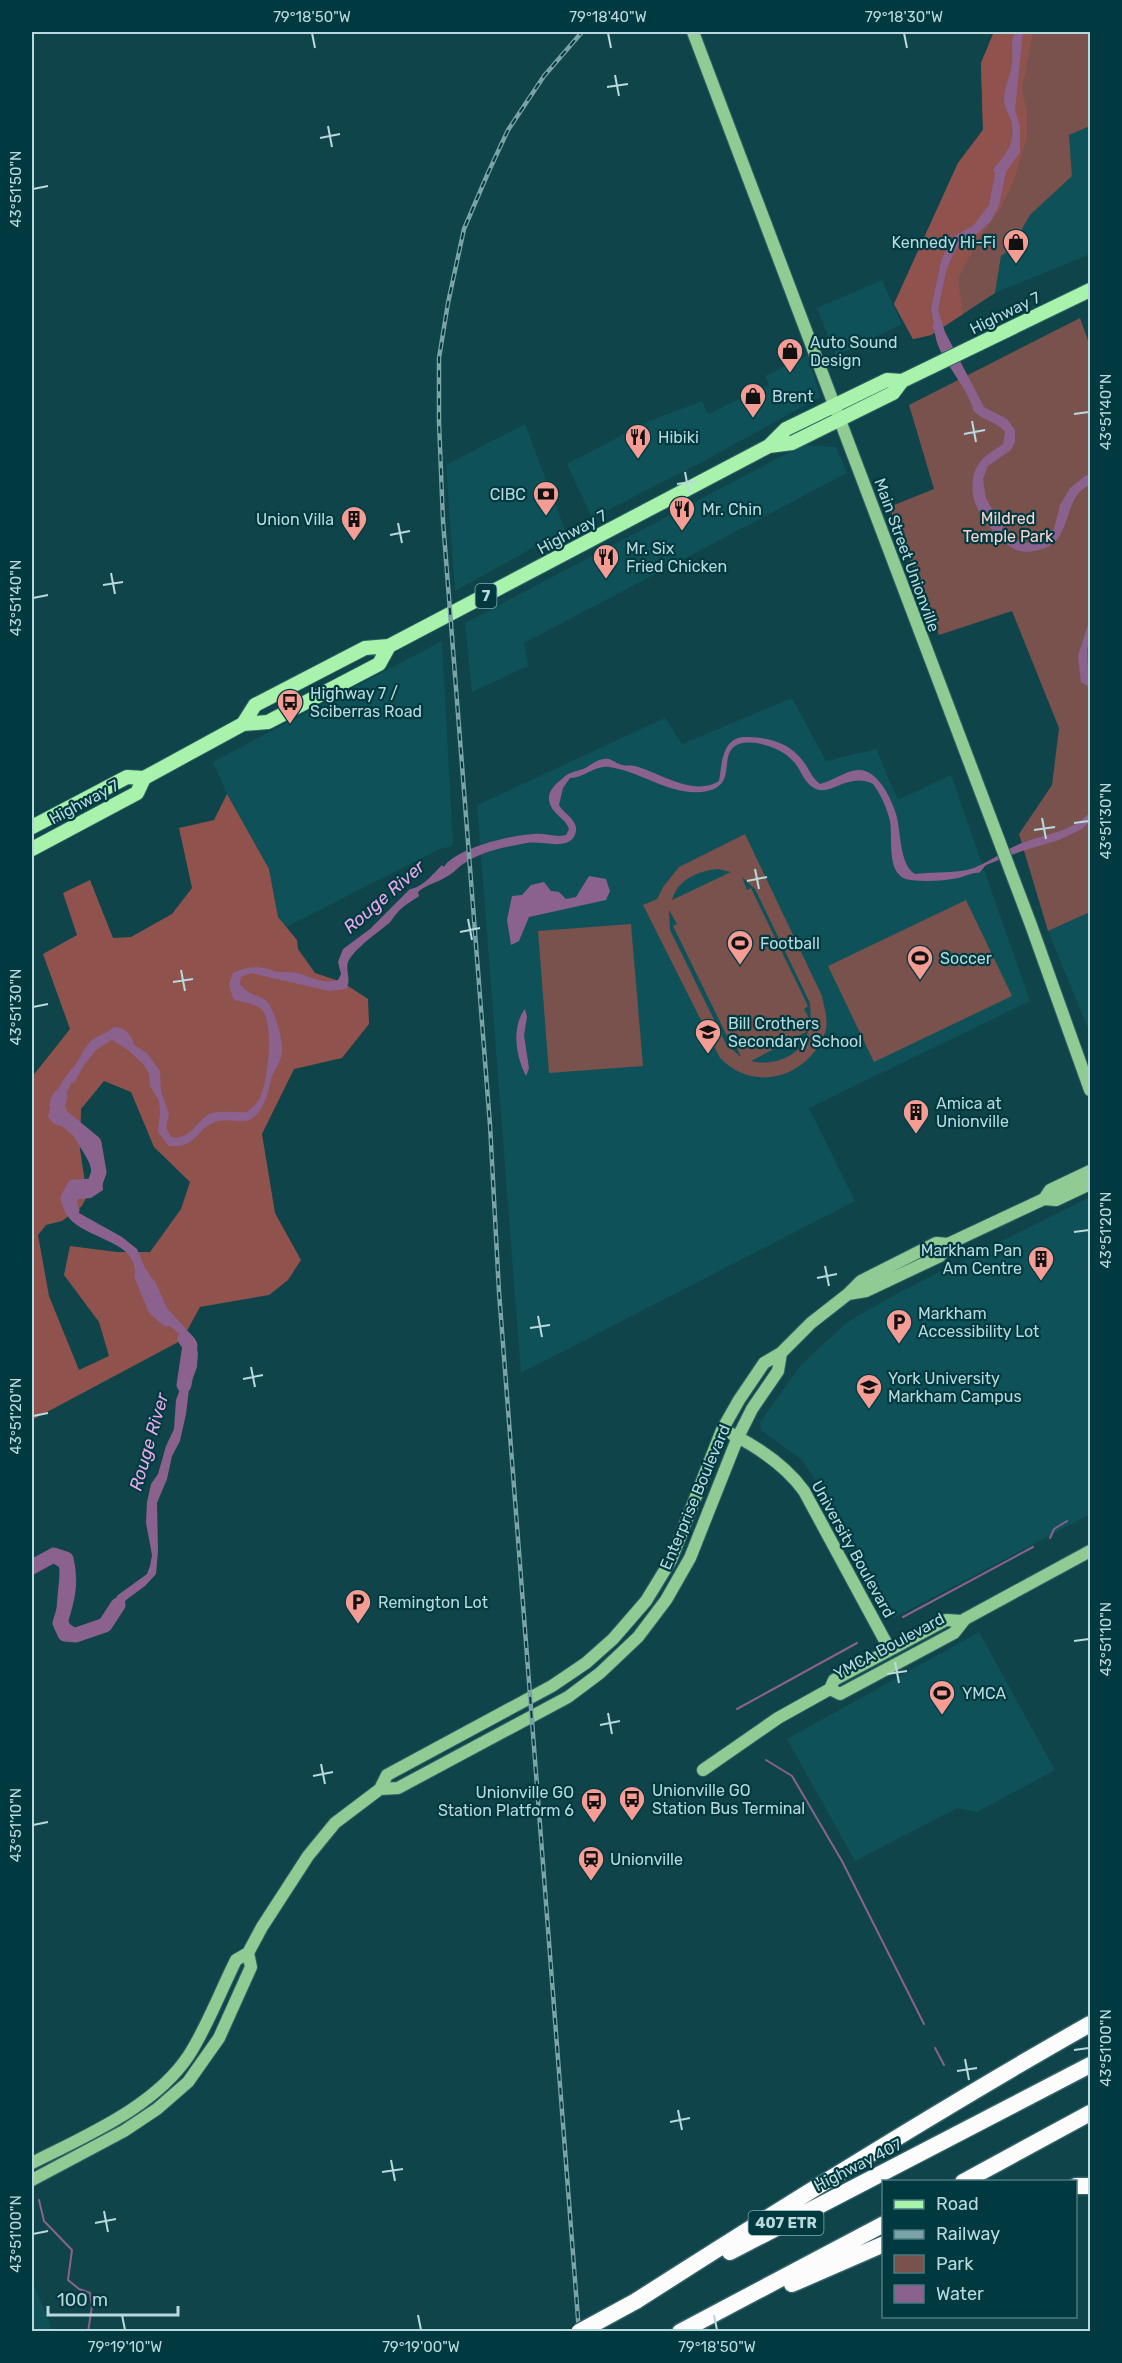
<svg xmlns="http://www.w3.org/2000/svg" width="1122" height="2363" font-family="Rubik,sans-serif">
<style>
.built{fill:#0f5158}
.green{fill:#79514d;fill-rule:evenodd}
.forest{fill:#90524d;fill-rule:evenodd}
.water{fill:#8b618d}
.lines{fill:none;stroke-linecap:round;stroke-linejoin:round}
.stream{stroke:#8b618d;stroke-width:2}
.river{stroke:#8b618d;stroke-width:15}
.secondary-casing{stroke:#316267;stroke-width:14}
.primary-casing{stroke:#316267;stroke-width:16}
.motorway-casing{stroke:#316267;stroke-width:19}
.secondary{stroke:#91cb94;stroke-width:12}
.primary{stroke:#a7f3ab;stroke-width:14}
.motorway{stroke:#fcfcfc;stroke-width:16}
.rail-casing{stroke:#7aa2a7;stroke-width:4.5}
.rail{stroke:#003a40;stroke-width:2;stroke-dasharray:7;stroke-linecap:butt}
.motorway-bridge-casing{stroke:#316267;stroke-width:19;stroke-linecap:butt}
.motorway-bridge{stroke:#fcfcfc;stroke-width:16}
.ticks{fill:none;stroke:#b9d9dd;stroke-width:2}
.labels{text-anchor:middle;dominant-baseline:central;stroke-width:4.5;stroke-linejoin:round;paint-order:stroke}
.shield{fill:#003a40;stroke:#82a9ae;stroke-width:1.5}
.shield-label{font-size:15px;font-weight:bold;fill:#b9d9dd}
.poi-label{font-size:16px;fill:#b9d9dd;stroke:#003a40;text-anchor:start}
.street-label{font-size:16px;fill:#b9d9dd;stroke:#003a40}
.park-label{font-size:16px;fill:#fad2ce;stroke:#003a40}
.water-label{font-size:18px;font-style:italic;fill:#e8a8ea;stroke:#003a40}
.neatline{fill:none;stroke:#b9d9dd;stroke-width:2}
.ticks-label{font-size:15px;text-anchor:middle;fill:#b9d9dd}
</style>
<rect width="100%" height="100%" fill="#0f444a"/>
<path class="built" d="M 1090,126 L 1090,254 L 995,293 L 1001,256 L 1011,249 L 1030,215 L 1072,176 L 1069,135 Z
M 882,280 L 902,324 L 836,356 L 817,308 Z
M 808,355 L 820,397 L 706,460 L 592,518 L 567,464 L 647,422 L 702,401 L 708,414 L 769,385 L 765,376 Z
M 525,424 L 565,530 L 455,591 L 446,465 Z
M 803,445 L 836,447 L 847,473 L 524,643 L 528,666 L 472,692 L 465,623 Z
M 442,641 L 453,846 L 440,849 L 286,927 L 278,917 L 269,869 L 227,794 L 213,762 Z
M 792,698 L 826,761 L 876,749 L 898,800 L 951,775 L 1030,1001 L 809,1108 L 855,1201 L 521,1373 L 477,805 L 665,718 L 682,744 Z
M 1090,912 L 1090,1033 L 1048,931 Z
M 1090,1197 L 1090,1514 L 894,1618 L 830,1501 L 801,1459 L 761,1430 L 760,1422 L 801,1365 L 846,1323 L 898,1293 Z
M 979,1632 L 1055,1770 L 977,1812 L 957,1808 L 855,1861 L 787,1739 Z
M 32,2280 L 50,2324 L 50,2331 L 32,2331 Z"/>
<path class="green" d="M 994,32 L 1090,32 L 1090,126 L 1069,135 L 1072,176 L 1030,215 L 1011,249 L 1001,256 L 995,293 L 931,335 L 913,339 L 894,304 L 958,163 L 983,130 L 981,63 Z
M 1080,318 L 1090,346 L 1090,912 L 1048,931 L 1019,834 L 1052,785 L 1059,728 L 1012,611 L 939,635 L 889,507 L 934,489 L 909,405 Z
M 745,834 L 822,996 C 824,1007 828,1018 826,1029 C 824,1039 817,1049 810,1057 C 785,1083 746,1085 720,1058 L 643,905 L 657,899 L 663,887 L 679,867 ZM 718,869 L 731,872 L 672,900 C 678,879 698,871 718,869 ZM 742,877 L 755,889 L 810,1003 L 811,1022 L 804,1009 L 808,1006 L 751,888 L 747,890 ZM 669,910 L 677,924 L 673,926 L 731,1044 L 735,1043 L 741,1057 L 726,1044 L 670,930 ZM 808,1031 C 804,1056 772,1067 751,1061 Z
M 966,900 L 1012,996 L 874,1062 L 828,966 Z
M 631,924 L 643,1066 L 549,1073 L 538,931 Z"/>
<path class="forest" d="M 994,32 L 1033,32 L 1022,91 L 1027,111 L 1027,137 L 1014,180 L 999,211 L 980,236 L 958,279 L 963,314 L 931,335 L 913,339 L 894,304 L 958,163 L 983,130 L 981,63 Z
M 227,794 L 269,869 L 278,917 L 297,940 L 298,949 L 315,973 L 342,982 L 368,999 L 369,1024 L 342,1058 L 294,1069 L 262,1134 L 275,1213 L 301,1260 L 288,1280 L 269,1295 L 200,1307 L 182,1340 L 32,1420 L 32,1077 L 70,1029 L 43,954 L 77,935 L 63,893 L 90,880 L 113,938 L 131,937 L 172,914 L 192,888 L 179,828 L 214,820 ZM 104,1081 L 131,1092 L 154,1147 L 190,1182 L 181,1209 L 150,1252 L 117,1252 L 70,1246 L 64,1275 L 99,1322 L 109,1356 L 79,1370 L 49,1296 L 38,1235 L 46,1225 L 62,1221 L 82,1206 L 87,1196 L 80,1149 L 81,1109 Z"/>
<path class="water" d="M 1015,32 L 1023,32 L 1015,110 L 1020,126 L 1020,152 L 1006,172 L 999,205 L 991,221 L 978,233 L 962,241 L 954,252 L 946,271 L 938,310 L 945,332 L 984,407 L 1007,419 L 1015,430 L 1015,442 L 1011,450 L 988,466 L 983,479 L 986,498 L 1000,524 L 1020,542 L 1034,543 L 1046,537 L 1054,529 L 1060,505 L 1070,488 L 1085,476 L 1090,474 L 1090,485 C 1060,498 1075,542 1039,550 C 1034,551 1025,553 1020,551 C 1005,548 982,520 976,505 C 971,494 971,475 978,465 C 983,456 995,450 1003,444 L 1005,432 C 996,421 982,421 973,410 C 970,391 945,365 938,345 C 935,338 936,333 932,326 L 934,324 L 931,309 L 941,261 L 948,246 L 954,236 L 973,226 L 989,205 L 995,174 L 993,170 C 1004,155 1015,146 1012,125 C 1011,116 1004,109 1004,99 C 1004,87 1011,75 1012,64 C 1014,52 1009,47 1015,32 Z
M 1090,618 L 1090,640 L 1087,649 L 1088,669 L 1090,675 L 1089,687 L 1081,682 L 1078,656 Z
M 743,737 C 766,737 788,741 803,761 C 810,770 811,777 820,784 C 833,781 846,770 859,770 C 878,770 891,798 896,814 C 901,829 899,865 915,874 C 930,872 946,873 961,871 C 980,869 998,854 1015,846 C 1040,834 1071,834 1090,812 L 1090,821 L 1082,829 L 1059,840 L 1022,851 L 986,865 L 979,873 C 972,872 965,877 958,878 C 943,881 926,882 911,880 C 885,878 893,839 890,821 C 887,808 881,795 873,784 C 849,772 831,796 816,789 C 803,783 802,770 793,761 C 782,748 755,739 739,744 C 715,753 742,788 701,792 C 669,795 640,771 609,767 C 595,765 584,778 570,778 L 563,788 L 559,805 C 563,813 578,820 576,831 C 572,853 542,840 527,843 C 505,847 482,851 463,864 C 456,869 454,873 446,877 C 437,883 427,884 418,892 L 419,896 C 412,901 403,906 397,913 C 394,916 392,921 388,924 C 377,933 354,949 348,962 C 345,971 352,979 346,989 L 329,991 L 251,973 L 241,977 L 240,984 C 249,997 263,995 269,1004 C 275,1013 284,1043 282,1053 C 281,1060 276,1068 273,1074 C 267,1090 267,1109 251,1119 C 244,1124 227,1118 215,1122 C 194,1130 198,1148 169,1146 L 158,1132 L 160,1113 L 159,1101 L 150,1086 L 149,1074 L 144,1065 L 128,1050 L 112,1040 L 96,1050 L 84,1065 L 74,1083 L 72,1082 L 61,1104 L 61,1119 L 77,1119 L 88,1133 L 96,1156 L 104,1161 L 102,1174 L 103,1190 L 91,1198 L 78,1199 L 74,1208 L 79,1213 L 122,1237 L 137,1249 L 148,1275 L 155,1281 L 167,1308 L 195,1339 L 198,1353 L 197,1367 L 189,1389 L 186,1414 L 180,1441 L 172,1456 L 167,1479 L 157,1503 L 158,1551 L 156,1574 L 145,1586 L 126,1600 L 121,1608 L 89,1636 C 83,1636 75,1638 69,1636 C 47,1629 62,1585 59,1567 L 51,1562 L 39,1566 L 32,1576 L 32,1560 L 48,1551 C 52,1552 58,1552 61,1555 C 76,1567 69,1602 67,1619 L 70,1624 L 78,1630 L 89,1627 L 104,1616 L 118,1595 L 147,1574 L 150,1566 L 152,1555 L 146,1523 L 147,1502 L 151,1484 L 158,1474 L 166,1446 L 174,1429 L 176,1400 L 187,1370 L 189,1356 L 184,1338 L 154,1313 L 151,1296 L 146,1296 C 145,1293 142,1291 140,1289 C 134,1280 138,1266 128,1254 C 110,1234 38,1226 76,1188 L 85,1190 L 91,1188 C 99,1166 78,1148 70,1129 L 54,1124 L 48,1117 C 52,1100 60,1082 71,1070 C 79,1062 82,1050 90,1042 C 98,1034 107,1034 114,1027 C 125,1027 132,1035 134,1045 L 147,1053 L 160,1071 L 161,1091 L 169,1114 L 166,1127 L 171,1137 C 192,1141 197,1118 212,1113 C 223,1110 236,1113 247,1112 C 251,1108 258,1103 260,1098 C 268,1080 274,1028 263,1011 C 257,1003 242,1003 233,999 L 229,984 L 233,973 C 245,967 256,966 269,969 C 273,970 275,972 278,972 C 285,972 294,972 301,974 C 315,979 324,984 338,980 L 341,974 L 338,962 L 343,949 L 370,929 L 410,889 C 422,888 433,874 442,865 L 444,867 C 456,848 512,835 534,834 C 546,833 555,838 566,835 L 569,829 C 566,818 551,814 549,800 C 548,790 556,784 563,778 C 569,772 575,772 583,769 C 592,765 599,757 609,759 C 613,760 617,764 622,765 C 626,766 631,765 635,766 C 660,773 694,797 719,781 C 722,764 722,739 743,737 Z
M 589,876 L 606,879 L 610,891 L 606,900 L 529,917 L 519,941 L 511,945 L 507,920 L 512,896 L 522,895 L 531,885 L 544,882 L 551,891 L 559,892 L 566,899 L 576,897 Z
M 525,1009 L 527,1017 L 524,1035 L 529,1068 L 526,1076 C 516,1057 511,1027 525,1009 Z"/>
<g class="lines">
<path class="stream" d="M 1050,1538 L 1054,1529 L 1067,1521
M 903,1617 L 1033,1547
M 737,1709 L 857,1643
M 766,1760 L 792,1776 L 842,1861 L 924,2024
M 935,2048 L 944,2065
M 39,2200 L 44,2221 L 72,2250 L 68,2280 L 79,2289 L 90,2293 L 92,2306 L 88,2332"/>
<path class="river" d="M 60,1097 L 57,1104 L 60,1115 L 94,1143 L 99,1172 L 94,1186 L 74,1187 L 68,1198 L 72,1210
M 142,1276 L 155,1308 L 167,1319
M 184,1385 L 190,1345 L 185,1339
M 32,1567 L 54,1555 L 66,1559 C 72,1582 67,1601 60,1623 L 65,1634 L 76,1635 L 105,1625 L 118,1605"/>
<g class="secondary-casing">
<path id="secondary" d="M 693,32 L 1031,925 L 1090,1090
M 1044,1199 L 1050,1190 L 1090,1171
M 848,1294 L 866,1291 L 940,1256 L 948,1244
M 732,1434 C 759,1448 786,1466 804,1491 L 890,1650
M 830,1689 L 840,1694 L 954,1633 L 965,1619 L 1090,1551
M 703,1770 L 778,1718 L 830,1689 L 834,1680 L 946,1620 L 962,1621
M 380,1789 L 398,1788 L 568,1697 L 600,1673 L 638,1637 L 666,1600 L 690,1558 L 738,1437 L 752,1409 L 778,1371 L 781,1353
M 32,2163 C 85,2136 155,2107 189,2055 C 207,2027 221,1990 236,1960 L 248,1953 L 262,1927 L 308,1856 L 335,1823 L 380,1789 L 387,1775 L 552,1686 L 586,1663 L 613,1639 L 646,1601 L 671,1560 L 722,1430 L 739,1400 L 764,1363 L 781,1353 L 811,1323 L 848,1294 L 861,1281 L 936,1243 L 948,1244 L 1044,1199 L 1056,1200 L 1090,1184
M 32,2180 L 124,2131 L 157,2109 L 188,2082 L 219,2038 L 251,1967 L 248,1953"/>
</g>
<g class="primary-casing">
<path id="primary" d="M 769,446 L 792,443 L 893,393 L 902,381 L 1090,290
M 243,724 L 255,705 L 365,648 L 389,646 L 769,446 L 786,429 L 887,380 L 902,381
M 32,827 L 127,777 L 144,778
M 32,849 L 137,793 L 144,778 L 243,724 L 268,722 L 379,664 L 389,646"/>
</g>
<g class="motorway-casing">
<path id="motorway" d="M 963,2182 L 1090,2113
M 1076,2186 L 1090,2186
M 730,2252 L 1090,2065
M 792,2284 L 884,2244
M 636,2301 C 786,2205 936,2111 1090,2024
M 680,2332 L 884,2224"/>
</g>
<use href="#secondary" class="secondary"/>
<use href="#primary" class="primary"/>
<use href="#motorway" class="motorway"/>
<g class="rail-casing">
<path id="rail" d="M 579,2332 L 499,1292 L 490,1125 L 443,521 L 439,422 L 439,358 L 448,303 L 464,229 L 488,173 L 508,130 L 544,76 L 582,32"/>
</g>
<use href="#rail" class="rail"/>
<g class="motorway-bridge-casing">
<path id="motorway-bridge" d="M 579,2332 L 636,2301"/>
</g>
<use href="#motorway-bridge" class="motorway-bridge"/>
</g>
<path class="ticks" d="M 312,33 L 315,48M 608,33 L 611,48M 904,33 L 907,48M 615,75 L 619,96M 607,87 L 628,84M 328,126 L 332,147M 320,138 L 340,134M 33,189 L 48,186M 1074,414 L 1089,412M 972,421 L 976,442M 964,434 L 985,430M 685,472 L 689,493M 677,484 L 697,481M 398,523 L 402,543M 390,535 L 410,531M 111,573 L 115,594M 103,585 L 123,582M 33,598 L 48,595M 1042,818 L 1046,839M 1074,823 L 1089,821M 1034,830 L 1055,827M 755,869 L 759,889M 747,881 L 767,877M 468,919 L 472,940M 460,932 L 480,928M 181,970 L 185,991M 173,982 L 193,979M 33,1007 L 48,1004M 1074,1232 L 1089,1230M 825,1266 L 829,1286M 817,1278 L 837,1274M 538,1316 L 542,1337M 530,1328 L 550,1325M 251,1367 L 255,1387M 243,1379 L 263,1375M 33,1416 L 48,1413M 1074,1641 L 1089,1639M 895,1662 L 899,1683M 887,1674 L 907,1671M 608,1713 L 612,1734M 600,1725 L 620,1721M 321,1764 L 325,1784M 313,1776 L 333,1772M 33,1825 L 48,1822M 1074,2050 L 1089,2048M 965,2059 L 969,2080M 957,2071 L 977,2068M 678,2110 L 682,2130M 670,2122 L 690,2118M 391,2160 L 395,2181M 382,2172 L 403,2169M 104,2211 L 108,2232M 95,2223 L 116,2219M 33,2234 L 48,2231M 122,2315 L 125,2330M 418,2315 L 421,2330M 714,2315 L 717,2330"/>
<defs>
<g id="shop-pin" transform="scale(1.35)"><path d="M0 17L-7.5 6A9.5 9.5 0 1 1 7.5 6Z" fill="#f59c94" stroke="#003a40"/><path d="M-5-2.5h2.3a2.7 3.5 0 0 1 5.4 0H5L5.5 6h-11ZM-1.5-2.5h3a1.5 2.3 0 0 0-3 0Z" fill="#111"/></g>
<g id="restaurant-pin" transform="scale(1.35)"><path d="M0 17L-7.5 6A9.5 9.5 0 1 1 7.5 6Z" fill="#f59c94" stroke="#003a40"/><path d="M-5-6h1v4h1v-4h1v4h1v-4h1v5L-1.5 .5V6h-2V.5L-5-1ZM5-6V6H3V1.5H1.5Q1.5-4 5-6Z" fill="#111"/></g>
<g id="bank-pin" transform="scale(1.35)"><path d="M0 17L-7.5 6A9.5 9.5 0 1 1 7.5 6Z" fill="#f59c94" stroke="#003a40"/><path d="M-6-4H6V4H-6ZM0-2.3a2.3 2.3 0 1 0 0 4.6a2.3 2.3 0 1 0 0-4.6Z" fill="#111"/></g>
<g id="building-pin" transform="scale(1.35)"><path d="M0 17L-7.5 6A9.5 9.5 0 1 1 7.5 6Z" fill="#f59c94" stroke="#003a40"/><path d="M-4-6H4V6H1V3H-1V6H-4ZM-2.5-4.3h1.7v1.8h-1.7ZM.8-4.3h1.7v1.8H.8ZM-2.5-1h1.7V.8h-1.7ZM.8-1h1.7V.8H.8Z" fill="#111"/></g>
<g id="bus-pin" transform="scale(1.35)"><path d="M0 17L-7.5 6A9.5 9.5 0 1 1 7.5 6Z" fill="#f59c94" stroke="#003a40"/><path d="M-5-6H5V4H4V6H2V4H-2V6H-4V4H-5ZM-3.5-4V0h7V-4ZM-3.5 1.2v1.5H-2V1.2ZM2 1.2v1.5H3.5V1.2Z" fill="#111"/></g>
<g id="stadium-pin" transform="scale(1.35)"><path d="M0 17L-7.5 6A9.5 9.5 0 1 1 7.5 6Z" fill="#f59c94" stroke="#003a40"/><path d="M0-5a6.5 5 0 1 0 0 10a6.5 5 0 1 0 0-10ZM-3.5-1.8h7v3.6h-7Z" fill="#111"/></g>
<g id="school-pin" transform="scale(1.35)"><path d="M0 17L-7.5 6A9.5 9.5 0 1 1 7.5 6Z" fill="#f59c94" stroke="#003a40"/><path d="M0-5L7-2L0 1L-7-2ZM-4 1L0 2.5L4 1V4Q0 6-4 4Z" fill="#111"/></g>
<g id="parking-pin" transform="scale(1.35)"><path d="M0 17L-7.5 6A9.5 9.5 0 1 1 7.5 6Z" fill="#f59c94" stroke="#003a40"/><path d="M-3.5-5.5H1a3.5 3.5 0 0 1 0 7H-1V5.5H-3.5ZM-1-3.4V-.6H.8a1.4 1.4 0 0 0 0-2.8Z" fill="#111"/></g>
<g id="university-pin" transform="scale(1.35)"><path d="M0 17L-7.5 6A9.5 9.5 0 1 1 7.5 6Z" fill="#f59c94" stroke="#003a40"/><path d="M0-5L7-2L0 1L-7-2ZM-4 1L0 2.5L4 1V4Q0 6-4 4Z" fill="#111"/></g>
<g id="station-pin" transform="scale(1.35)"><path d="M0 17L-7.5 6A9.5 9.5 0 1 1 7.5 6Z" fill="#f59c94" stroke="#003a40"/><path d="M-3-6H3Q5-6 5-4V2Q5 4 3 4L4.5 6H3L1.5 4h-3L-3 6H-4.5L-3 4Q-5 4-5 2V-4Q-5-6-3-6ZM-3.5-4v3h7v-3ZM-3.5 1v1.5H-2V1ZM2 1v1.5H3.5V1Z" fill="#111"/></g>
</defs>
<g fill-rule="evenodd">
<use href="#shop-pin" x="1016" y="242"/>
<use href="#shop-pin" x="790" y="351"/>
<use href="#shop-pin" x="753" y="396"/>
<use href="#restaurant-pin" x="638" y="437"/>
<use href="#bank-pin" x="546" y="494"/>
<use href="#restaurant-pin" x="682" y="509"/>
<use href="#building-pin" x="354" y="519"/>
<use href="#restaurant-pin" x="606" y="557"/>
<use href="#bus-pin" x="290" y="702"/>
<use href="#stadium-pin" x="740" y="943"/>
<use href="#stadium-pin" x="920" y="958"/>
<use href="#school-pin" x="708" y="1032"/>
<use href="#building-pin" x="916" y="1112"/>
<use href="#building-pin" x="1041" y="1259"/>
<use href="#parking-pin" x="899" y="1322"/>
<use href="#university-pin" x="869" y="1387"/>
<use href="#parking-pin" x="358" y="1602"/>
<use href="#stadium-pin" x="942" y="1693"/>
<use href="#bus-pin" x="632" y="1799"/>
<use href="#bus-pin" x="594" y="1801"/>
<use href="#station-pin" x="591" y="1859"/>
</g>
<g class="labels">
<g class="shield">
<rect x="475.5" y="584" width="21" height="24" rx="4.5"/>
<rect x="748.5" y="2211" width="75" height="24" rx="4.5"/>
</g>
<g class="shield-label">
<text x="486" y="596">7</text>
<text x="786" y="2223">407 ETR</text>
</g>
<g class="poi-label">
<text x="996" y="242" text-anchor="end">Kennedy Hi-Fi</text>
<text x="810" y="342">Auto Sound<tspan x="810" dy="18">Design</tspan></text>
<text x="772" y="396">Brent</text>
<text x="658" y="437">Hibiki</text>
<text x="526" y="494" text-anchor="end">CIBC</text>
<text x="702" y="509">Mr. Chin</text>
<text x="334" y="519" text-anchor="end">Union Villa</text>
<text x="626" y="548">Mr. Six<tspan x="626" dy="18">Fried Chicken</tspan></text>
<text x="310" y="693">Highway 7 /<tspan x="310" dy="18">Sciberras Road</tspan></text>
<text x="760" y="943">Football</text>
<text x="940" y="958">Soccer</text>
<text x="728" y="1023">Bill Crothers<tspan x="728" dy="18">Secondary School</tspan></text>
<text x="936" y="1103">Amica at<tspan x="936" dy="18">Unionville</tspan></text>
<text x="1022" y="1250" text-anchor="end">Markham Pan<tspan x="1022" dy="18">Am Centre</tspan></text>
<text x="918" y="1313">Markham<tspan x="918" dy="18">Accessibility Lot</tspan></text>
<text x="888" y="1378">York University<tspan x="888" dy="18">Markham Campus</tspan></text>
<text x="378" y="1602">Remington Lot</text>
<text x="962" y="1693">YMCA</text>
<text x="652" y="1790">Unionville GO<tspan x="652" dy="18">Station Bus Terminal</tspan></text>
<text x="574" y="1792" text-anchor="end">Unionville GO<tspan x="574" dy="18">Station Platform 6</tspan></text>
<text x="610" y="1859">Unionville</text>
</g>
<g class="street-label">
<text transform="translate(1005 313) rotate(-26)">Highway 7</text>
<text transform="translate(572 532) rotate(-28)">Highway 7</text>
<text transform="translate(907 555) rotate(70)">Main Street Unionville</text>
<text transform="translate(84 802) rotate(-28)">Highway 7</text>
<text transform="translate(695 1497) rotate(-67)">Enterprise Boulevard</text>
<text transform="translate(853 1549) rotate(61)">University Boulevard</text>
<text transform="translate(889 1646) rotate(-28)">YMCA Boulevard</text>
<text transform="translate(858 2165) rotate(-27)">Highway 407</text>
</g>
<g class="park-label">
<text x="1008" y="518">Mildred<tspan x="1008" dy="18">Temple Park</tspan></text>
</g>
<g class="water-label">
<text transform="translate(384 897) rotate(-41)">Rouge River</text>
<text transform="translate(149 1442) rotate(-74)">Rouge River</text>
</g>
</g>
<rect width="1122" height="2363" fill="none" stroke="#003a40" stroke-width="66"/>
<rect x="882" y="2180" width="195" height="138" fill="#003a40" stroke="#4a7a7f" stroke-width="1.5"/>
<rect x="894" y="2200" width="30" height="9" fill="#a7f3ab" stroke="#4a7a7f" stroke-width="1.5"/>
<text x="936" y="2210" font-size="18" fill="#b9d9dd">Road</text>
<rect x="894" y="2230" width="30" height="9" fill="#7aa2a7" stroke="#4a7a7f" stroke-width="1.5"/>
<text x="936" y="2240" font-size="18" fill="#b9d9dd">Railway</text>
<rect x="894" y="2255" width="30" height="18" fill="#79514d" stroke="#4a7a7f" stroke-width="1.5"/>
<text x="936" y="2270" font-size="18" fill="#b9d9dd">Park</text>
<rect x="894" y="2285" width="30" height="18" fill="#8b618d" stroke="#4a7a7f" stroke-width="1.5"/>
<text x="936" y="2300" font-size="18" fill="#b9d9dd">Water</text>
<path d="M48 2306v9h130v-9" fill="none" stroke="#b9d9dd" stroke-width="3"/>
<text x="57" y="2306" font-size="18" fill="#b9d9dd" stroke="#003a40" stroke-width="4.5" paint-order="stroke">100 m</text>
<rect x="33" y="33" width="1056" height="2297" class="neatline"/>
<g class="ticks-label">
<text x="312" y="22">79°18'50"W</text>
<text x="608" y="22">79°18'40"W</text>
<text x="904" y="22">79°18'30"W</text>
<text transform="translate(16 189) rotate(-90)" y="5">43°51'50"N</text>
<text transform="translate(1106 412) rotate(-90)" y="5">43°51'40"N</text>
<text transform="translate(16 598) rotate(-90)" y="5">43°51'40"N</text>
<text transform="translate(1106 821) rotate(-90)" y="5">43°51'30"N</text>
<text transform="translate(16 1007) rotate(-90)" y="5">43°51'30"N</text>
<text transform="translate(1106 1230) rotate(-90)" y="5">43°51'20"N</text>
<text transform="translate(16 1416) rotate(-90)" y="5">43°51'20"N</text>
<text transform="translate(1106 1639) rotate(-90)" y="5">43°51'10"N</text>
<text transform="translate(16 1825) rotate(-90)" y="5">43°51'10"N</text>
<text transform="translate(1106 2048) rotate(-90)" y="5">43°51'00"N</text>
<text transform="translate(16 2234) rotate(-90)" y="5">43°51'00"N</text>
<text x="125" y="2352">79°19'10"W</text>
<text x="421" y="2352">79°19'00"W</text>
<text x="717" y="2352">79°18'50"W</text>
</g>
</svg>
